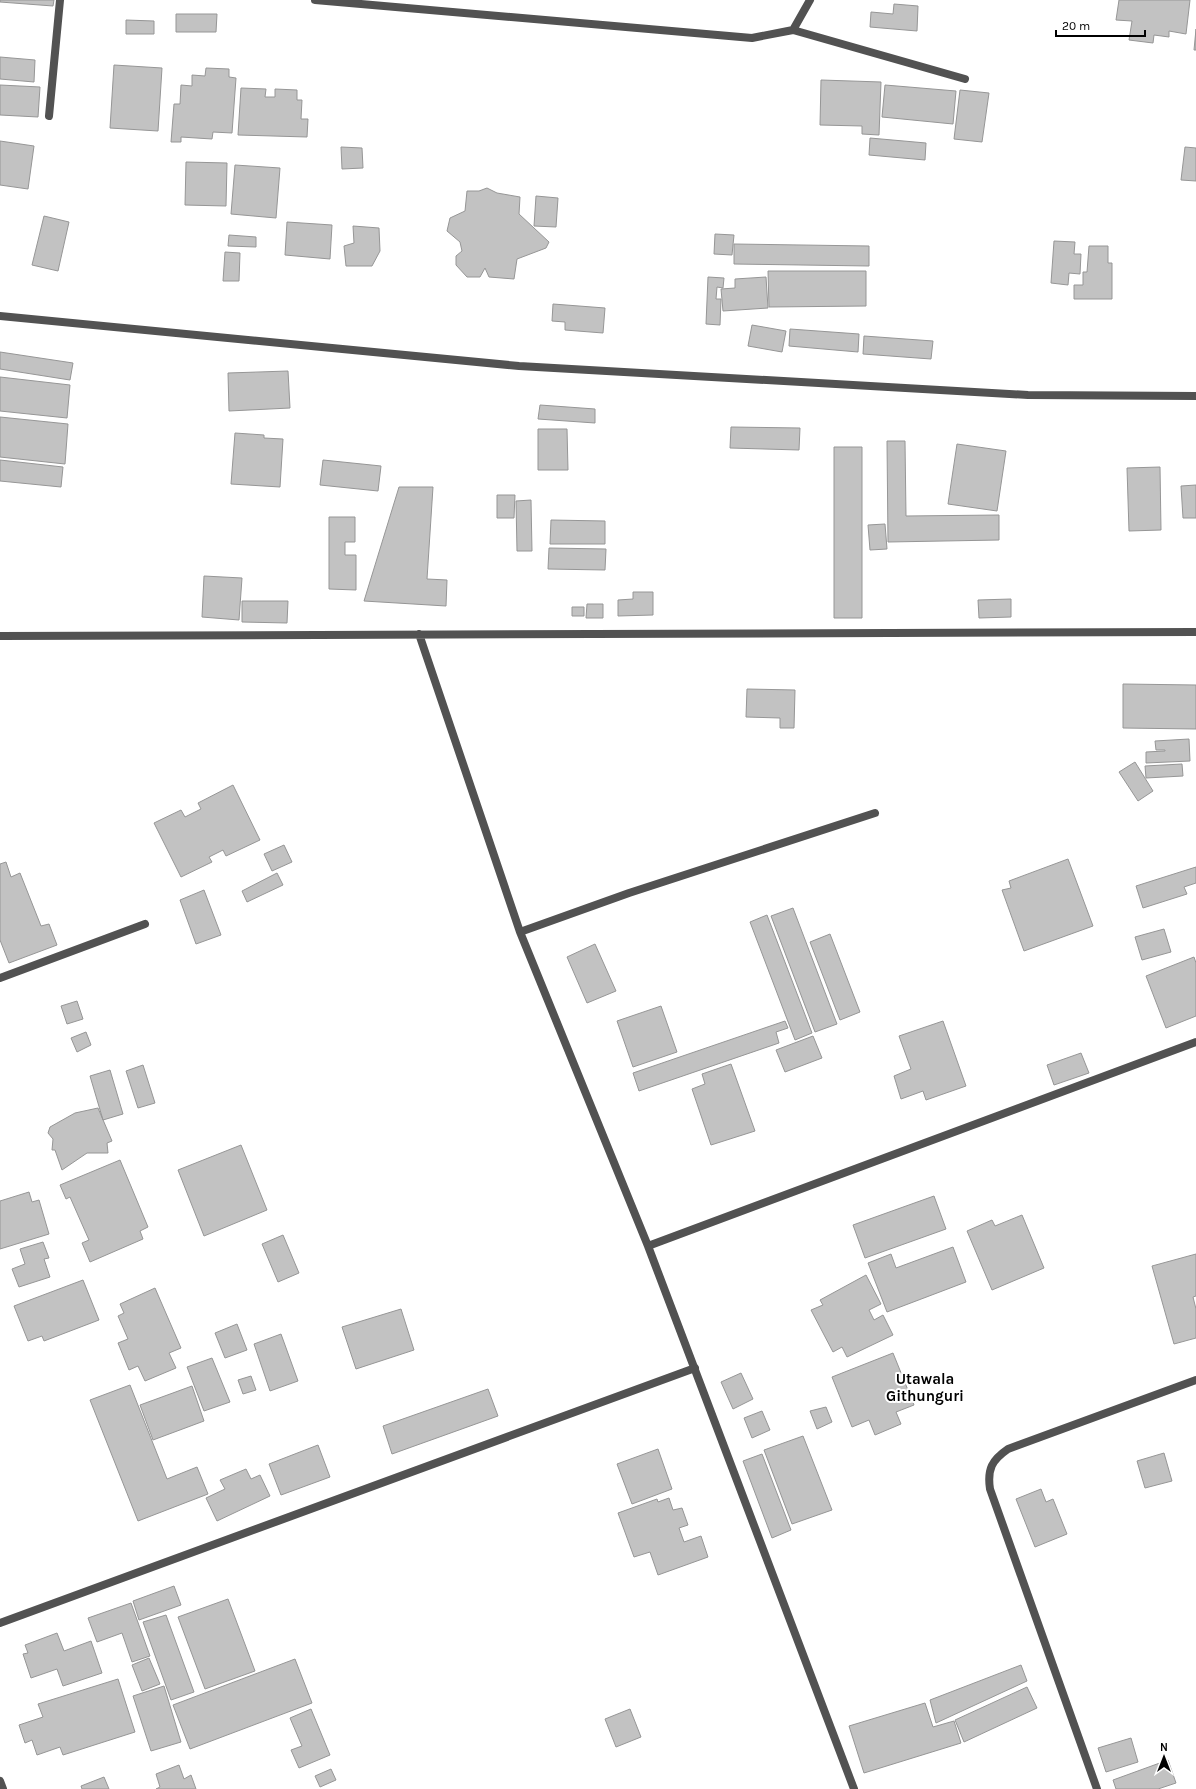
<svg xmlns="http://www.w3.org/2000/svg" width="1196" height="1789" font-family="Karla,sans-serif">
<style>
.building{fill:#c2c2c2;stroke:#969696}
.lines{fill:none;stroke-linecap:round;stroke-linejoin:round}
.minor{stroke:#525252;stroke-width:8}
.labels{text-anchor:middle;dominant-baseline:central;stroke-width:4;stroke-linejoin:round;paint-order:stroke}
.quarter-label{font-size:15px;font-weight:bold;fill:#000;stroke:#fff}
</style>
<rect width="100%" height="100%" fill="#fff"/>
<path class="building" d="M 0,0 L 54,0 L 53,6 L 0,2 Z
M 1119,0 L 1190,0 L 1186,34 L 1169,31 L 1169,37 L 1154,35 L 1153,43 L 1129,40 L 1132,21 L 1116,20 Z
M 894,4 L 918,6 L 917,31 L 870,27 L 871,12 L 893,14 Z
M 176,14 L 217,14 L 216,32 L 176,32 Z
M 126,20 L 154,21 L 154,34 L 126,34 Z
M 1196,29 L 1196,50 L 1194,50 Z
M 0,57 L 35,60 L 34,82 L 0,79 Z
M 114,65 L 162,68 L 158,131 L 110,128 Z
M 206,68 L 229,69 L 229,77 L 236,78 L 232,133 L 213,132 L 212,139 L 181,137 L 181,142 L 171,142 L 174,104 L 180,104 L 181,85 L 192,86 L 192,75 L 205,76 Z
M 821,80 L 881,82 L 879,135 L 862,134 L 862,126 L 820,125 Z
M 0,85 L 40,87 L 38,117 L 0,115 Z
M 885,85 L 956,91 L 953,124 L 882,117 Z
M 241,88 L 266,89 L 265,97 L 275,97 L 275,89 L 297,90 L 297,100 L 302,100 L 301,119 L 308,119 L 307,137 L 238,135 Z
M 960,90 L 989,93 L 982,142 L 954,139 Z
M 870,138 L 926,143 L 925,160 L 869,155 Z
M 0,141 L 34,146 L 28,189 L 0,185 Z
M 341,147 L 362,148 L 363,168 L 342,169 Z
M 1185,147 L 1196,148 L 1196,181 L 1181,180 Z
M 186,162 L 227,163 L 226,206 L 185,205 Z
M 235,165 L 280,168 L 276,218 L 231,214 Z
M 487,188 L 497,193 L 520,197 L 519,214 L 549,242 L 546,248 L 517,259 L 514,279 L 489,277 L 485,268 L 480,277 L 467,277 L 456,265 L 456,256 L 462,251 L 460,242 L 447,231 L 450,218 L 465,211 L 467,191 L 479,191 Z
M 536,196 L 558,198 L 556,227 L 534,226 Z
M 44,216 L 69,222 L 58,271 L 32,265 Z
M 287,222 L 332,225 L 330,259 L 285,255 Z
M 353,226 L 379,228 L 380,251 L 372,266 L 346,266 L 344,246 L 354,243 Z
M 715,234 L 734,235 L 732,255 L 714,254 Z
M 229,235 L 256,237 L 256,247 L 228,246 Z
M 1054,241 L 1075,242 L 1074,254 L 1081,254 L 1080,274 L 1069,273 L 1068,285 L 1051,283 Z
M 734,244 L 869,246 L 869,266 L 734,264 Z
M 1089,246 L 1108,246 L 1108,263 L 1112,263 L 1112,299 L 1074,299 L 1074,285 L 1083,285 L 1083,272 L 1087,272 Z
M 225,252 L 240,253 L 239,281 L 223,281 Z
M 768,271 L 866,271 L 866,306 L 769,307 Z
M 708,277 L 724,278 L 723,288 L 717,287 L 716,299 L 721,299 L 720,325 L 706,324 Z
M 766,277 L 768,308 L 723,311 L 721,289 L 735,288 L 735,279 Z
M 553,304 L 605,308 L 603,333 L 565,330 L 565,322 L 552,321 Z
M 752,325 L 786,331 L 782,352 L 748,346 Z
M 790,329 L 859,334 L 858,352 L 789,346 Z
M 864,336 L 933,341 L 931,359 L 863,354 Z
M 0,352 L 73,363 L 70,380 L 0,369 Z
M 288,371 L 290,408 L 229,411 L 228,373 Z
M 0,377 L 70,385 L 67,418 L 0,411 Z
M 540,405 L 595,409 L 595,423 L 538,419 Z
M 0,417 L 68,424 L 65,464 L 0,457 Z
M 731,427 L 800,428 L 799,450 L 730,448 Z
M 538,429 L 567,429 L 568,470 L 538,470 Z
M 235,433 L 264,435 L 264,438 L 283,439 L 280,487 L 231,484 Z
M 887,441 L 905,441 L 906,516 L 999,515 L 999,540 L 888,542 Z
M 957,444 L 1006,451 L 997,511 L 948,504 Z
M 834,447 L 862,447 L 862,618 L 834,618 Z
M 0,460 L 63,467 L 61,487 L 0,481 Z
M 323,460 L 381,466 L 378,491 L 320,485 Z
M 1160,467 L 1161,530 L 1129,531 L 1127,468 Z
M 1196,485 L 1196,518 L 1183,518 L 1181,486 Z
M 399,487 L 433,487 L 427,579 L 447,580 L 446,606 L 364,601 Z
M 497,495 L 515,495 L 514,518 L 497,518 Z
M 531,500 L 532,551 L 517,551 L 516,501 Z
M 329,517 L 355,517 L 355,542 L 345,542 L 345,555 L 356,555 L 356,590 L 329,589 Z
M 551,520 L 605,521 L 605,544 L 550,544 Z
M 885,524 L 887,549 L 870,550 L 868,525 Z
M 549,548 L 606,549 L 605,570 L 548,569 Z
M 204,576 L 242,578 L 239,620 L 202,617 Z
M 633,592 L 653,592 L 653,615 L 618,616 L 618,600 L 633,599 Z
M 1011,599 L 1011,617 L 979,618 L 978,600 Z
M 242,601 L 288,601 L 287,623 L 242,622 Z
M 587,604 L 603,604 L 603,618 L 586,618 Z
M 572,607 L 584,607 L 584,616 L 572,616 Z
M 1123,684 L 1196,685 L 1196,729 L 1123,728 Z
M 747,689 L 795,690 L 794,728 L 780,728 L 780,718 L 746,717 Z
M 1189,739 L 1190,761 L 1146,763 L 1146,752 L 1165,751 L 1165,750 L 1156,750 L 1155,741 Z
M 1135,762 L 1153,791 L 1138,801 L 1119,772 Z
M 1182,764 L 1183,776 L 1146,778 L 1145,766 Z
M 233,785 L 260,840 L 226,856 L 223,850 L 209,857 L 212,862 L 181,877 L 154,823 L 181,810 L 185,817 L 201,809 L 198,803 Z
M 284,845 L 292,862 L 272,871 L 264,854 Z
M 1068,859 L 1093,926 L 1024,951 L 1002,890 L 1011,888 L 1009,881 Z
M 6,862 L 11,877 L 20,873 L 41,926 L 49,924 L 57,945 L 9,963 L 0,940 L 0,864 Z
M 1196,867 L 1196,883 L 1184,887 L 1187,894 L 1143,908 L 1136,886 Z
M 277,873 L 283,885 L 247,902 L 242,891 Z
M 204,890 L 221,935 L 196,944 L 180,900 Z
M 793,908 L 837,1024 L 815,1032 L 771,916 Z
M 767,915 L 812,1033 L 795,1040 L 750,922 Z
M 1164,929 L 1171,952 L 1142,960 L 1135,937 Z
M 830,934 L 860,1012 L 840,1020 L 810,942 Z
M 595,944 L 616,991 L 587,1003 L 567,957 Z
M 1194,957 L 1196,963 L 1196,1016 L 1166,1028 L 1146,976 Z
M 77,1001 L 83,1019 L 67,1024 L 61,1006 Z
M 661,1006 L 677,1052 L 633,1067 L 617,1021 Z
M 785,1021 L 788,1028 L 776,1032 L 779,1043 L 639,1091 L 633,1073 Z
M 943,1021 L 966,1086 L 926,1100 L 923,1091 L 901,1099 L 894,1076 L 911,1069 L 899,1036 Z
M 86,1032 L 91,1045 L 77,1052 L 71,1038 Z
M 813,1036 L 822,1058 L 785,1072 L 776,1050 Z
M 1081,1053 L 1089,1073 L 1054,1085 L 1047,1065 Z
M 731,1064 L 755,1131 L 711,1145 L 692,1089 L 705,1084 L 702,1074 Z
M 143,1065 L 155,1103 L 138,1108 L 126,1071 Z
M 110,1070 L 123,1114 L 103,1120 L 90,1076 Z
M 98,1108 L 112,1141 L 107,1143 L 108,1153 L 87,1153 L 62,1170 L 55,1150 L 52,1150 L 53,1139 L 48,1133 L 50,1127 L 75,1113 Z
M 241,1145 L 267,1210 L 204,1236 L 178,1170 Z
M 120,1160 L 148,1227 L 140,1231 L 143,1239 L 90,1262 L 82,1243 L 89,1240 L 70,1197 L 66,1199 L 60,1185 Z
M 29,1192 L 32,1202 L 39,1200 L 49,1234 L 0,1249 L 0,1201 Z
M 934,1196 L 946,1229 L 865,1258 L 853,1225 Z
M 1022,1215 L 1044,1268 L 992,1290 L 967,1231 L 992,1220 L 995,1226 Z
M 283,1235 L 299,1273 L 278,1282 L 262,1244 Z
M 43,1242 L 49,1258 L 44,1259 L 50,1277 L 19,1287 L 12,1269 L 25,1264 L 20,1249 Z
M 953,1247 L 966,1282 L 887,1312 L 868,1263 L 891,1254 L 896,1268 Z
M 1196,1254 L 1196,1296 L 1193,1297 L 1196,1309 L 1196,1338 L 1174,1344 L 1152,1266 Z
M 866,1275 L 881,1304 L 869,1310 L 874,1320 L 883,1315 L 893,1335 L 847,1357 L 842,1347 L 833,1352 L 811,1310 L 823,1305 L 820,1300 Z
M 83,1280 L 99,1320 L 44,1341 L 42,1336 L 28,1341 L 14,1306 Z
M 155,1288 L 181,1348 L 169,1353 L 176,1368 L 145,1381 L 138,1366 L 129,1370 L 118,1343 L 128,1339 L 118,1316 L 124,1313 L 120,1304 Z
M 401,1309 L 414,1350 L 356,1369 L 342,1327 Z
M 237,1324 L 247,1350 L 225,1358 L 215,1333 Z
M 281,1334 L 298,1381 L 270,1391 L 254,1344 Z
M 893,1353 L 914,1405 L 896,1412 L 901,1424 L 875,1435 L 869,1420 L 852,1427 L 832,1377 Z
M 212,1358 L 230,1402 L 204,1411 L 187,1367 Z
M 741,1373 L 753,1399 L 733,1409 L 721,1382 Z
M 251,1376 L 256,1390 L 243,1394 L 238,1380 Z
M 130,1385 L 167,1479 L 197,1467 L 208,1494 L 138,1521 L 90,1400 Z
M 192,1386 L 204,1421 L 153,1440 L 140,1405 Z
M 488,1389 L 498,1416 L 392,1454 L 383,1426 Z
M 826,1407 L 832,1422 L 817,1429 L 810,1411 Z
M 762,1411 L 770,1430 L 752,1438 L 744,1418 Z
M 803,1436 L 832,1510 L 792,1524 L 764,1450 Z
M 318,1445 L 330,1477 L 281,1495 L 269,1464 Z
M 658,1449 L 672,1489 L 632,1504 L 617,1464 Z
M 1164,1453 L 1172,1481 L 1145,1488 L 1137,1461 Z
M 762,1454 L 791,1530 L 772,1538 L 743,1461 Z
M 246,1469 L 251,1479 L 260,1475 L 270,1496 L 217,1521 L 206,1498 L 225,1489 L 220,1480 Z
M 1041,1489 L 1046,1502 L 1053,1499 L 1067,1534 L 1035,1547 L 1016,1499 Z
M 669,1498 L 673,1510 L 682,1508 L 688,1525 L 679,1528 L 684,1542 L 701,1536 L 708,1557 L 658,1575 L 650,1552 L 634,1557 L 618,1513 L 657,1499 L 658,1502 Z
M 174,1586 L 181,1605 L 139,1620 L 133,1601 Z
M 228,1599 L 255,1671 L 205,1689 L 178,1617 Z
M 131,1603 L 150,1656 L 132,1662 L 122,1633 L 97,1642 L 88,1618 Z
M 166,1615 L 194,1692 L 171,1700 L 143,1622 Z
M 57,1633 L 64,1651 L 91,1641 L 102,1673 L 63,1686 L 57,1669 L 31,1678 L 23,1654 L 28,1653 L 25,1645 Z
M 149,1658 L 160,1684 L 142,1691 L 132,1665 Z
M 295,1659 L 312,1703 L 190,1749 L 173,1705 Z
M 1021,1665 L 1027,1681 L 936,1723 L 930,1700 Z
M 118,1679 L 135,1732 L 63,1755 L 60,1747 L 37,1755 L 32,1740 L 25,1743 L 19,1725 L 43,1717 L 38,1704 Z
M 164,1686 L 181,1742 L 151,1751 L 133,1696 Z
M 1027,1687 L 1037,1708 L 964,1742 L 955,1720 Z
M 925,1703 L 933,1727 L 954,1721 L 961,1743 L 864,1773 L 849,1726 Z
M 311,1709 L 330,1755 L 299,1768 L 291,1750 L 302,1746 L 290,1718 Z
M 630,1709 L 641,1737 L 616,1747 L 605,1719 Z
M 1131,1738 L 1138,1762 L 1106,1772 L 1098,1748 Z
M 1168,1760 L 1176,1783 L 1158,1789 L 1116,1789 L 1113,1780 Z
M 179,1765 L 184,1779 L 191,1775 L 196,1789 L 156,1789 L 160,1787 L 156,1774 Z
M 331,1769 L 336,1780 L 320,1787 L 315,1776 Z
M 104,1777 L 109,1789 L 82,1789 L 81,1786 Z"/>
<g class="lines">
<path class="minor" d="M 315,0 L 752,38 L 793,30 L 810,0
M 793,30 L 965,79
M 49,116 L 60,0
M 0,316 L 519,366 L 1028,395 L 1196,396
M 419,634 L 520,932 L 648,1246 L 854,1789
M 0,636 L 1196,632
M 520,932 L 629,893 L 875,813
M 0,978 L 145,924
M 648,1246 L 1196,1042
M 0,1623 L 695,1368
M 0,1781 L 3,1789
M 1097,1789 L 990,1489 C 987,1469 992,1460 1008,1449 L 1196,1380"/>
</g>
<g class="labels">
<g class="quarter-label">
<text x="925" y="1379">Utawala<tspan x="925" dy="17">Githunguri</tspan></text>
</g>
</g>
<g transform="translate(1164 1757)" stroke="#ffffff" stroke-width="3" paint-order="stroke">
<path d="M0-3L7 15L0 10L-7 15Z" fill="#000000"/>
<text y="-6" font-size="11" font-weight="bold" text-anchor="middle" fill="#000000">N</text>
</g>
<path d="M1056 30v6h89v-6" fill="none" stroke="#000000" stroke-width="2"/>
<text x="1062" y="30" font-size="12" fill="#000000" stroke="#ffffff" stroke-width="3" paint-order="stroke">20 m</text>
</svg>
